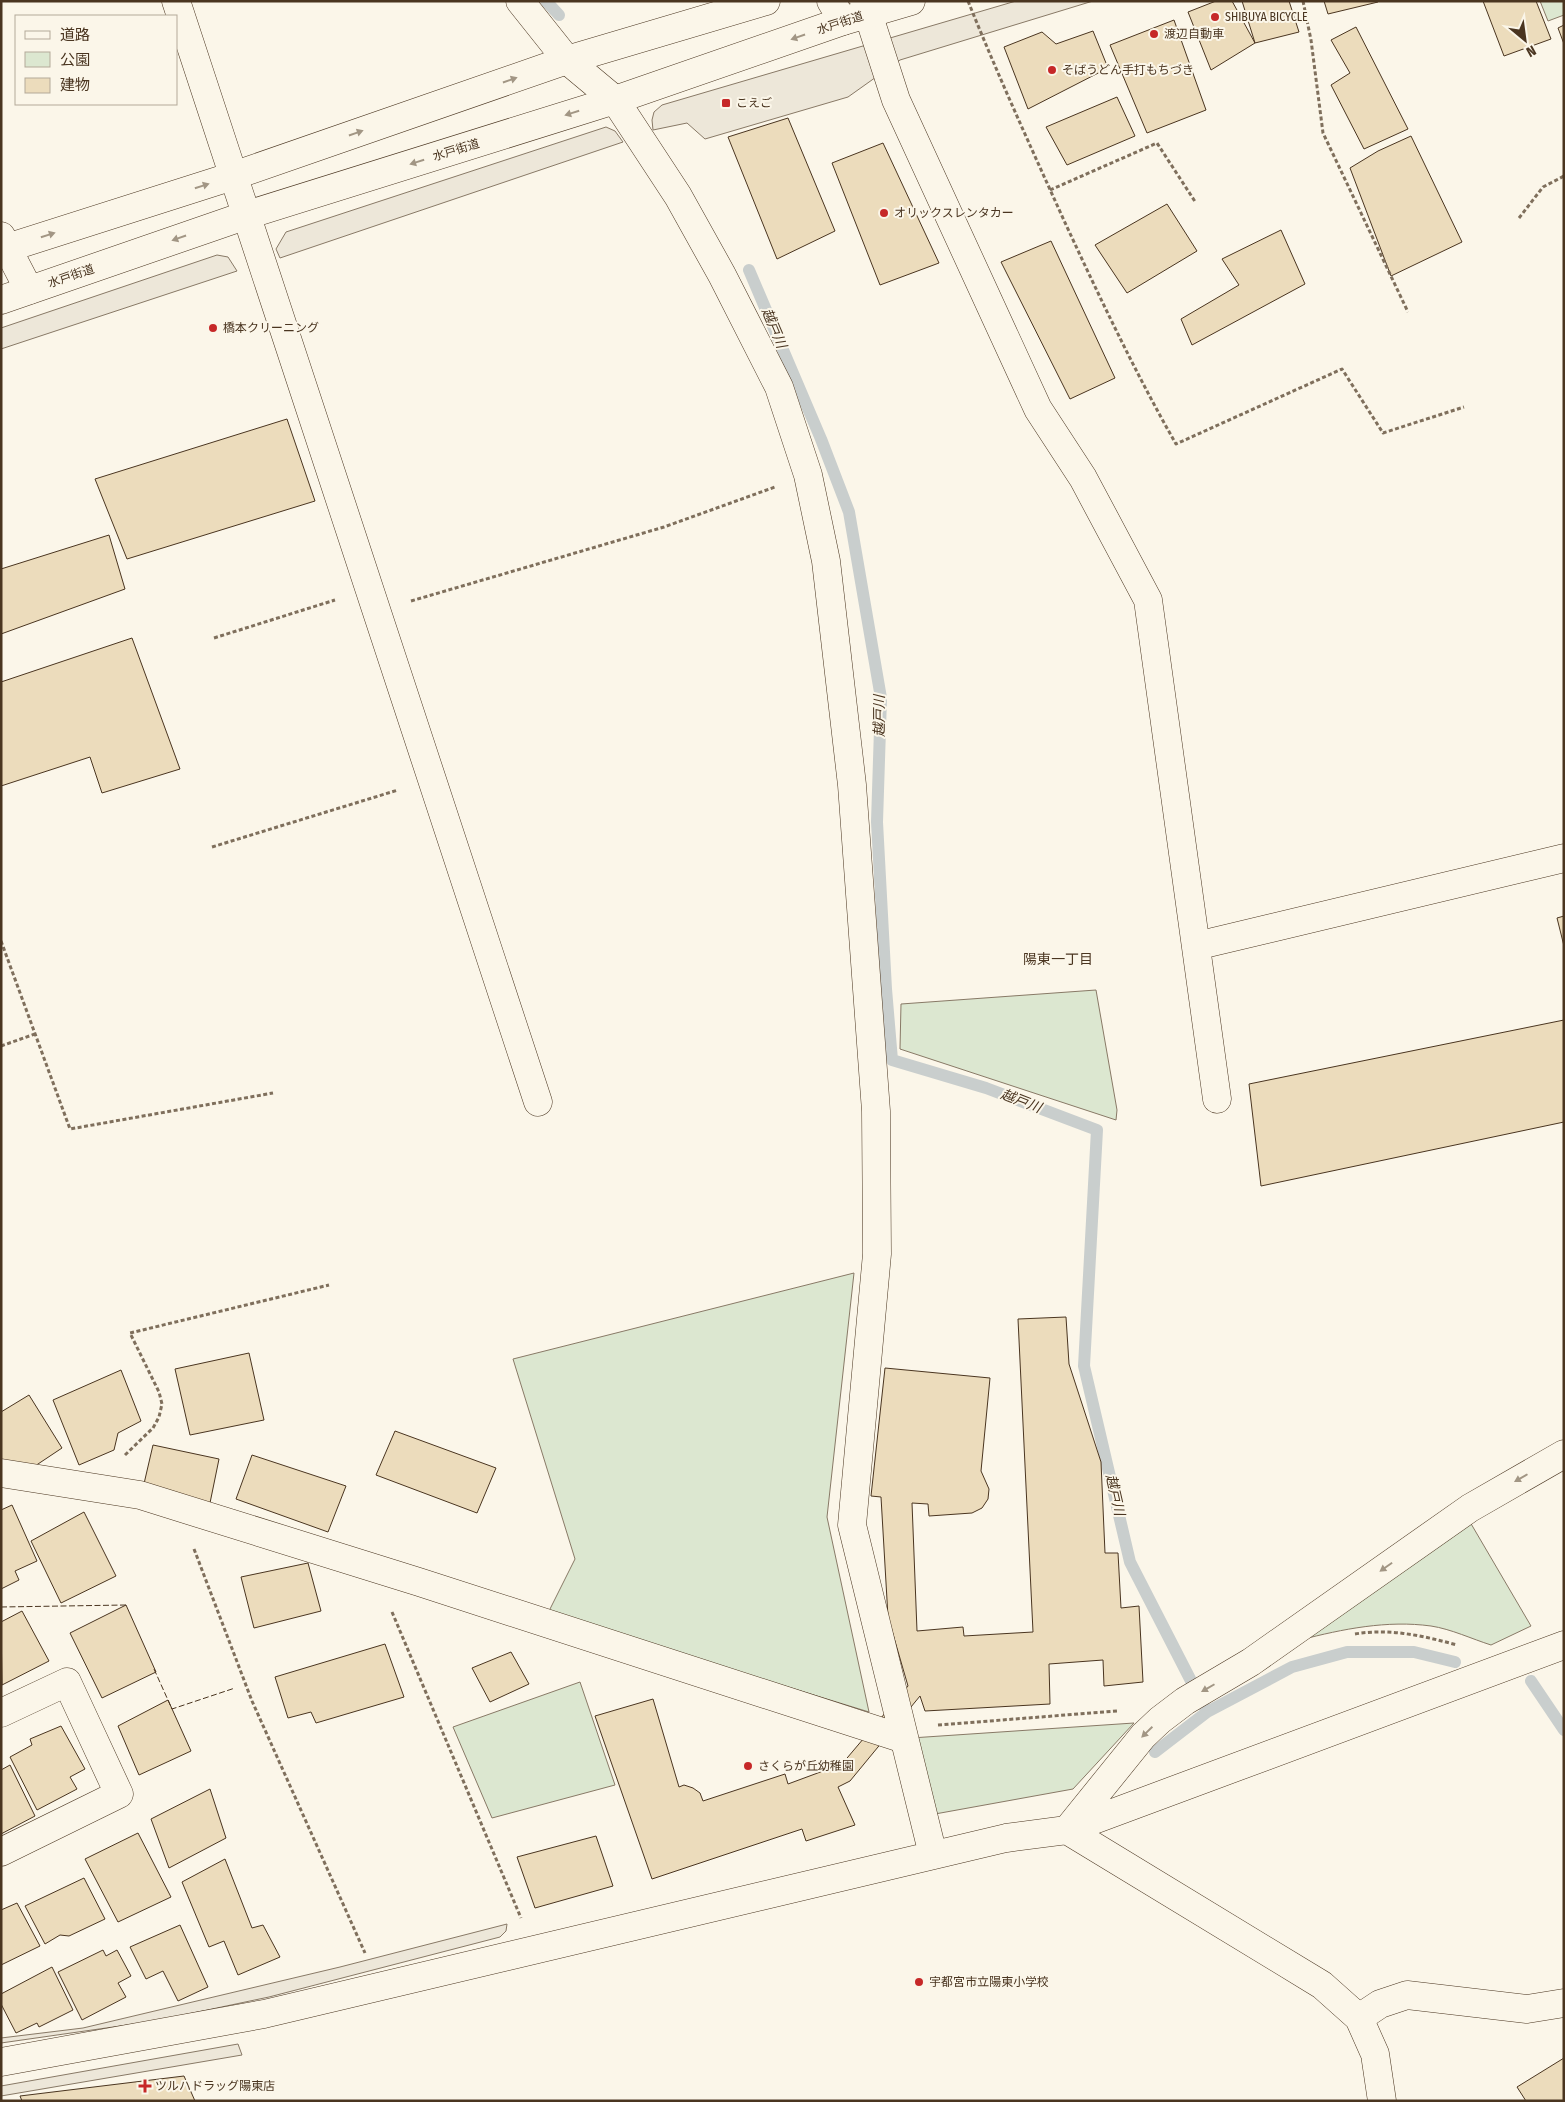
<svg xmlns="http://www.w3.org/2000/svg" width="1565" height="2102" font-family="'Fira Sans Condensed','Noto Sans JP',sans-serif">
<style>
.green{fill:#dce7d0;stroke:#887966}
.parking{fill:#ede7d9;stroke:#887966}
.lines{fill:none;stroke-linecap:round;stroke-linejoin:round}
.stream{stroke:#c9cecd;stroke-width:12}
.building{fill:#ecdcbc;stroke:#4a3520}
.minor-casing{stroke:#4a3520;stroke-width:29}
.highway-casing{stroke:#4a3520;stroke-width:29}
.path{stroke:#7f6f5c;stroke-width:3;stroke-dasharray:4 2.5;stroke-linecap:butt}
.minor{stroke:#fbf6e9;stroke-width:28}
.highway{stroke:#fbf6e9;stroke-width:28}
.fence{stroke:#4a3520;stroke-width:1;stroke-dasharray:6 2.5;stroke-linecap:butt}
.oneway{fill:#a29684}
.poi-dot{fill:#c62828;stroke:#fbf6e9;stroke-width:2}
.labels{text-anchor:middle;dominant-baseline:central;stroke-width:4;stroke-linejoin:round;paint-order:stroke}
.poi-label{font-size:12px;fill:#4a3520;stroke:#fbf6e9;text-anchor:start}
.street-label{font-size:12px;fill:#4a3520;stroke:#fbf6e9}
.water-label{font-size:14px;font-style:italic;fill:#4a3520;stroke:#fbf6e9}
.neighbourhood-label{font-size:14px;fill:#4a3520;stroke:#fbf6e9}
</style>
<rect width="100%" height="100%" fill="#fbf6e9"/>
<path class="green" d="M 1540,1 L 1564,1 L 1564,15 L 1548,21 Z
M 1096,990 L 1117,1110 L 1116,1120 L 900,1049 L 901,1004 Z
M 854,1273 L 827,1517 L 869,1712 L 548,1613 L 575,1559 L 513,1359 Z
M 1470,1522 L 1531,1626 L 1491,1645 C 1472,1639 1451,1629 1431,1626 C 1387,1620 1343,1629 1300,1640 Z
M 580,1682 L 615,1785 L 492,1818 L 453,1727 Z
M 1134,1723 L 1073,1789 L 935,1814 L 911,1738 Z"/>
<path class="parking" d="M 1016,1 L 1093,1 L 900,60 L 848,97 L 705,139 L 687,123 L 653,130 L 652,120 L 654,112 L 662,105 Z
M 606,127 L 615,131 L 623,142 L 280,258 L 276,249 L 286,232 Z
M 217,255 L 228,257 L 237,271 L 1,349 L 1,328 Z
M 507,1924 L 506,1931 L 500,1937 L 269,1997 L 155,2021 L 1,2043 L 1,2038 L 83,2028 L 340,1967 Z
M 238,2044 L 242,2055 L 1,2096 L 1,2086 Z"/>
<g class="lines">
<path class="stream" d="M 546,1 L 559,15
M 749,270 L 821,439 L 849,512 L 881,698 L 877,822 L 886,989 L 892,1060 L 986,1088 L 1097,1130 L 1084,1366 L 1130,1562 L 1207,1712 L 1292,1667 L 1347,1652 L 1414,1652 L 1455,1662
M 1531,1681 L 1564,1730
M 1155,1752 L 1207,1712"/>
</g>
<path class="building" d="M 1216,1 L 1232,1 L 1255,43 L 1211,70 L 1188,12 Z
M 1242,1 L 1289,1 L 1299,32 L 1255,43 Z
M 1324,1 L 1377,1 L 1378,2 L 1328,14 Z
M 1483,1 L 1536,1 L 1551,39 L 1504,56 Z
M 1174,20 L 1206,110 L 1147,133 L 1110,45 Z
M 1564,25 L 1564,44 L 1558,28 Z
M 1356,27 L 1408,129 L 1364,149 L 1331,85 L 1350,73 L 1331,40 Z
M 1093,31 L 1108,68 L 1028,109 L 1004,47 L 1042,32 L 1056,44 Z
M 1117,97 L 1135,136 L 1067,165 L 1046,127 Z
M 788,118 L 835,231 L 777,259 L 728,137 Z
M 1411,136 L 1462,242 L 1391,276 L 1350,168 L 1378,151 Z
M 883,143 L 939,263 L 880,285 L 832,163 Z
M 1167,204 L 1197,251 L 1127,293 L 1095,245 Z
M 1281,230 L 1305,284 L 1192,345 L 1181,319 L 1239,285 L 1222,259 Z
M 1051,241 L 1115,378 L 1070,399 L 1001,262 Z
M 287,419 L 315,501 L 127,559 L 95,479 Z
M 109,535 L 125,589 L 1,634 L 1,569 Z
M 132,638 L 180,769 L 102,793 L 90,757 L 1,786 L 1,682 Z
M 1564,916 L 1564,946 L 1557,918 Z
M 1564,1020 L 1564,1122 L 1261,1186 L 1249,1084 Z
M 1066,1317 L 1069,1364 L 1101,1462 L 1105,1553 L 1118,1553 L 1121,1608 L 1139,1606 L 1143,1682 L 1104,1686 L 1103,1660 L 1049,1664 L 1050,1704 L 925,1711 L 920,1696 L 850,1781 L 838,1787 L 855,1825 L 806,1841 L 802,1829 L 652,1879 L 595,1716 L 653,1699 L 679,1787 L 684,1785 L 693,1788 L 700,1793 L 703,1801 L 785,1774 L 788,1784 L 842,1764 L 908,1686 L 888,1617 L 881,1497 L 871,1496 L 885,1368 L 990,1378 L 981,1471 L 989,1489 L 988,1499 L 982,1508 L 972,1513 L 929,1516 L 928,1504 L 912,1503 L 917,1631 L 963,1627 L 964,1636 L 1033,1632 L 1018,1319 Z
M 249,1353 L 264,1420 L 190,1435 L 175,1369 Z
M 121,1370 L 141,1421 L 118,1433 L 114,1450 L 79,1465 L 53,1400 Z
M 29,1395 L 62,1448 L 35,1466 L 1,1462 L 1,1412 Z
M 395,1431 L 496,1468 L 477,1513 L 376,1475 Z
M 153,1445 L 219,1459 L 210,1503 L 143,1488 Z
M 252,1455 L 346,1486 L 328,1532 L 236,1499 Z
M 12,1505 L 37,1561 L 15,1571 L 19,1580 L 1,1589 L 1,1510 Z
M 84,1512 L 116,1576 L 61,1603 L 31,1541 Z
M 308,1563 L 321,1611 L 254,1628 L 241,1577 Z
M 126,1605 L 156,1672 L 102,1698 L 70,1633 Z
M 22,1611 L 49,1661 L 2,1685 L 1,1622 Z
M 385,1644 L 404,1697 L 316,1723 L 311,1712 L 288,1718 L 275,1677 Z
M 511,1652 L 529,1684 L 490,1702 L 472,1668 Z
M 168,1700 L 191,1751 L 139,1775 L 118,1726 Z
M 61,1726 L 85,1769 L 70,1777 L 77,1789 L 37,1810 L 10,1757 L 32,1745 L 30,1739 Z
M 10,1765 L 35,1816 L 1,1834 L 1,1770 Z
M 210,1789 L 226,1838 L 169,1868 L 151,1819 Z
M 138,1833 L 171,1897 L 118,1922 L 85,1859 Z
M 596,1836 L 613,1886 L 535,1908 L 517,1857 Z
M 225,1859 L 252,1928 L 263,1925 L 280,1957 L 238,1975 L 224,1941 L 209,1947 L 182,1882 Z
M 84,1878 L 105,1919 L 69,1936 L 60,1935 L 45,1944 L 25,1906 Z
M 17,1903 L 40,1946 L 1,1965 L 1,1910 Z
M 180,1925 L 208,1987 L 178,2001 L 163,1971 L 146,1979 L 130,1947 Z
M 103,1950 L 106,1956 L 117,1950 L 131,1976 L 118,1983 L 126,1997 L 82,2020 L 58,1972 Z
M 52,1967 L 73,2010 L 39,2027 L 37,2023 L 16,2033 L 1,2004 L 1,1994 Z
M 1564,2058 L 1564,2101 L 1526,2101 L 1517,2087 Z
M 184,2076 L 195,2101 L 22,2101 L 20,2096 Z"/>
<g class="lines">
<g class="minor-casing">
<path id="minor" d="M 176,1 L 538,1102
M 520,1 L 567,60 L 615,100 L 678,196 L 722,275 L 779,387 L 808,475 L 826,561 L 852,785 L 876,1111 L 877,1254 L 852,1525 L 933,1855
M 831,1 L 843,21
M 864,1 L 896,100 L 1038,409 L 1083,478 L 1148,600 L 1217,1099
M 1,236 L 29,290
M 1196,946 L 1564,858
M 1,1473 L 140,1495 L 419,1582 L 904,1739
M 1,1713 L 67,1682 L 119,1794 L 1,1852
M 1067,1830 L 1143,1736 L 1160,1720 L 1185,1701 L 1251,1662 L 1470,1508 L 1564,1454
M 1067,1830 L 1564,1645
M 1359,2018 L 1380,2004 L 1407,1995 L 1527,2009 L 1564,2003
M 1,2062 L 264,2014 L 1006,1838 L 1067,1830 L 1322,1985 L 1359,2018 L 1375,2054 L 1382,2101"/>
</g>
<g class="highway-casing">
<path id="highway" d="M 1,250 L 233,176 L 567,60 L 766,1
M 1,300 L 247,215 L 615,100 L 843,21 L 911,1"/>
</g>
<path class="path" d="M 968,1 C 999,78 1033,152 1067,227 C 1101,300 1136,374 1176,444 L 1342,369 L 1383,433 L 1464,407
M 1303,1 L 1311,40 L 1323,133 L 1408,312
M 1050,190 L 1157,143 L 1196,203
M 1519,218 L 1543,187 L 1564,176
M 411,601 L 664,527 L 775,487
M 214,638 L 335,600
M 212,847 L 398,790
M 1,941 L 70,1129 L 273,1093
M 1,1046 L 35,1034
M 125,1455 L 153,1428 L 159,1417 L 162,1404 L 159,1392 L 130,1333 L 329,1285
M 194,1549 L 252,1701 L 365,1953
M 392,1612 L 521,1918
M 1355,1634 C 1390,1628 1424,1636 1457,1645
M 938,1725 L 1117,1711"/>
<use href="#minor" class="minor"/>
<use href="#highway" class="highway"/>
<path class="fence" d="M 1,1607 L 126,1605 L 127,1607
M 154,1669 L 172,1709 L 235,1688"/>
</g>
<defs><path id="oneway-solid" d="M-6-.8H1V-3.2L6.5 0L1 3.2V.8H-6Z" transform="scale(1.25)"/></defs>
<g class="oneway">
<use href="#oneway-solid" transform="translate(798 37) rotate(161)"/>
<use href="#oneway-solid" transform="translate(510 80) rotate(-19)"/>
<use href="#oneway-solid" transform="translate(572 113) rotate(163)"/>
<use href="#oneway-solid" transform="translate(356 133) rotate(-19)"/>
<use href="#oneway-solid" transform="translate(417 162) rotate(163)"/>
<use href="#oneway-solid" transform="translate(202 186) rotate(-18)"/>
<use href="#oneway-solid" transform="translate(48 235) rotate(-18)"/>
<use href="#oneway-solid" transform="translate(179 238) rotate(161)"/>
<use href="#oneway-solid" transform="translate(1521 1478) rotate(150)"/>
<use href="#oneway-solid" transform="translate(1386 1567) rotate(145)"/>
<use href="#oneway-solid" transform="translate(1208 1688) rotate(150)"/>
<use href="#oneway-solid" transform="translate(1147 1732) rotate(136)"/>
</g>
<g class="poi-dot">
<circle cx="1215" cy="17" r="5"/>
<circle cx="1154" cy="34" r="5"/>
<circle cx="1052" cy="70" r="5"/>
<rect x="721" y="98" width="10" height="10" rx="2.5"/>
<circle cx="884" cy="213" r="5"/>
<circle cx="213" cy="328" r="5"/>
<circle cx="748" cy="1766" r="5"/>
<circle cx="919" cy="1982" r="5"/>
<path d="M142.5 2078.5h5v5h5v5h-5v5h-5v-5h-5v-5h5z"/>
</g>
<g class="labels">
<g class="poi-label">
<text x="1225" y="17">SHIBUYA BICYCLE</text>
<text x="1164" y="34">渡辺自動車</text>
<text x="1062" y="70">そばうどん手打もちづき</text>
<text x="736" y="103">こえご</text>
<text x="894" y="213">オリックスレンタカー</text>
<text x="223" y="328">橋本クリーニング</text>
<text x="758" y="1766">さくらが丘幼稚園</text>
<text x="929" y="1982">宇都宮市立陽東小学校</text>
<text x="155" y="2086">ツルハドラッグ陽東店</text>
</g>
<g class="street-label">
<text transform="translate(840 23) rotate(-18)">水戸街道</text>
<text transform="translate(456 150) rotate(-17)">水戸街道</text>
<text transform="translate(71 276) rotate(-19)">水戸街道</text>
</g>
<g class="water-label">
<text transform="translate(774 328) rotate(67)">越戸川</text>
<text transform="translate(879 716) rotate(-90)">越戸川</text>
<text transform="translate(1021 1101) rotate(21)">越戸川</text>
<text transform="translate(1115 1495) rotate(77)">越戸川</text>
</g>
<g class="neighbourhood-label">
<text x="1058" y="959">陽東一丁目</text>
</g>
</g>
<rect width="1565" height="2102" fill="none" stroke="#4a3520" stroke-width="5"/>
<rect x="15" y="15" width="162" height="90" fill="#fbf6e9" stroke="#b4a999"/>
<rect x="25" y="31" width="25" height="8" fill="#fbf6e9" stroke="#b4a999"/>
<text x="60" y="40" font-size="15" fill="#4a3520">道路</text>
<rect x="25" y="52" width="25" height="15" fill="#dce7d0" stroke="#b4a999"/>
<text x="60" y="65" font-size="15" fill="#4a3520">公園</text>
<rect x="25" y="78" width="25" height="15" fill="#ecdcbc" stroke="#b4a999"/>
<text x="60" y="90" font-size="15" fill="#4a3520">建物</text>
<g transform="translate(1525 40) rotate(151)" stroke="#fbf6e9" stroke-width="4" paint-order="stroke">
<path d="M0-4L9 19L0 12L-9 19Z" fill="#4a3520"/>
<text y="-8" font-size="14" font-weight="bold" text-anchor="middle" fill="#4a3520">N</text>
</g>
</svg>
